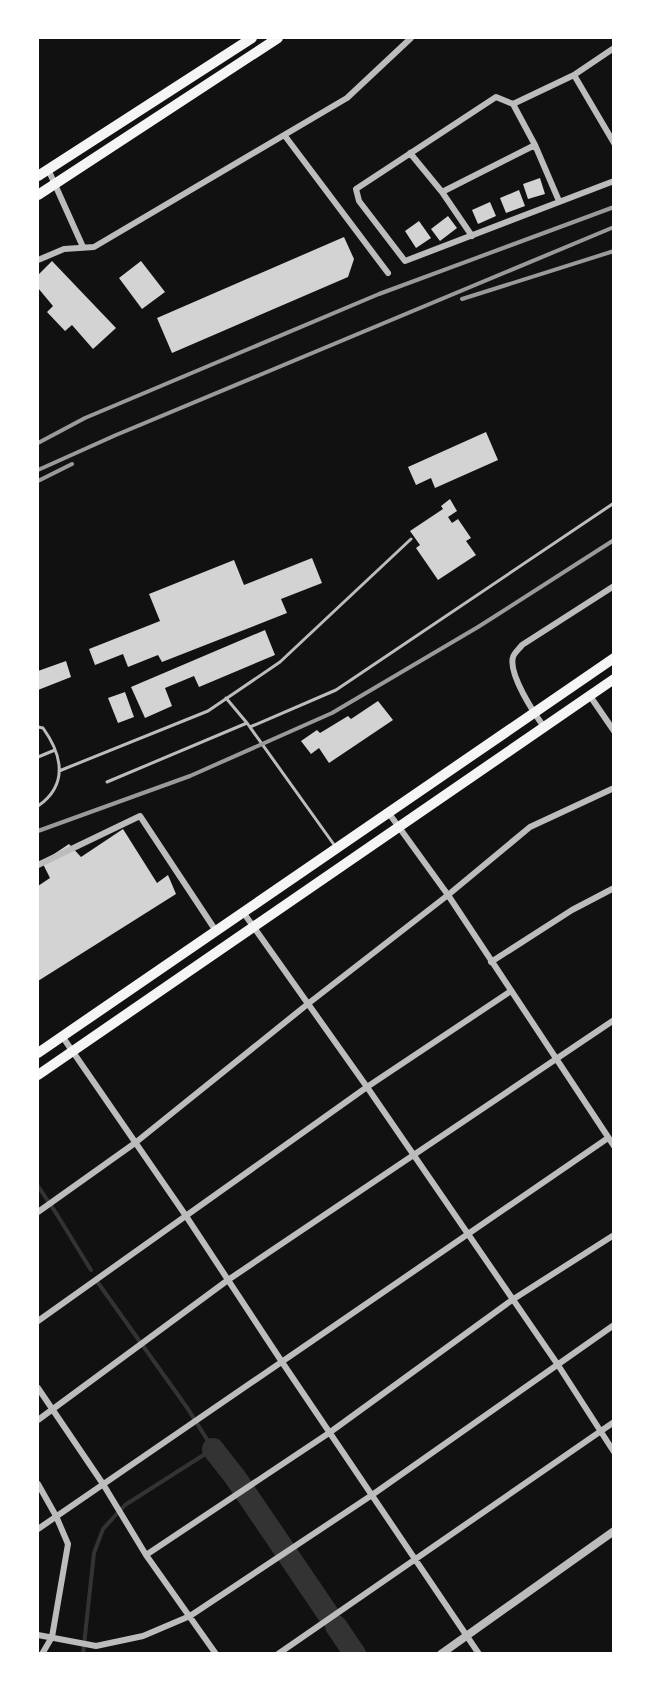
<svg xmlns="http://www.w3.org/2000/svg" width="651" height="1691" font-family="'Titillium Web',sans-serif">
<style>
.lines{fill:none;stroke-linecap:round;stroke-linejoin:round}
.stream{stroke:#333;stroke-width:4}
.river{stroke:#333;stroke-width:22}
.building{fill:#d3d3d3}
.service{stroke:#bcbcbc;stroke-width:3}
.minor{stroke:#bcbcbc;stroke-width:6}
.tertiary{stroke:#bcbcbc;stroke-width:8}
.trunk{stroke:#f5f5f5;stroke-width:10}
.rail{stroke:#9a9a9a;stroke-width:4}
</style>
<rect width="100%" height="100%" fill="#111"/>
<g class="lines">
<path class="stream" d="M 38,1186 L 56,1213 L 91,1270
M 83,1654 L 94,1553 L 103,1529 L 125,1505 L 213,1449 L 188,1409 L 96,1280"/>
<path class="river" d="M 213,1449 L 235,1477 L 328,1614
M 336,1626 L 355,1654"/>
</g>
<path class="building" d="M 540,178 L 545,194 L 528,199 L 523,184 Z
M 519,190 L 525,206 L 506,213 L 500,198 Z
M 490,202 L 496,216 L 478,224 L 472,210 Z
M 448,216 L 457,228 L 440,241 L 431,229 Z
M 419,221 L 431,238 L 416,248 L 405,231 Z
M 344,237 L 354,259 L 348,277 L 172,353 L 157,318 Z
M 52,261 L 116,328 L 93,349 L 72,325 L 65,331 L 47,312 L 53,306 L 38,288 L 38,275 Z
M 141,261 L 165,292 L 142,309 L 119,278 Z
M 486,432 L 498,460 L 435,488 L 431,478 L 416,485 L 408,467 Z
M 450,499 L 457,511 L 448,517 L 452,523 L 458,519 L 471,538 L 466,541 L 476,555 L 438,580 L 416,548 L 420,545 L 410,531 L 443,509 L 441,506 Z
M 312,558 L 322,583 L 281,599 L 287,613 L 162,662 L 158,655 L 128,667 L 123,654 L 95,665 L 89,649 L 160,621 L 149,594 L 234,560 L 244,585 Z
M 265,630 L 275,655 L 199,687 L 194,676 L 165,688 L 172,706 L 145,718 L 131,687 Z
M 66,661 L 71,677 L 38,690 L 38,671 Z
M 125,692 L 134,717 L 118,723 L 108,698 Z
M 378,701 L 393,720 L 329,763 L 319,748 L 311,754 L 301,741 L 317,730 L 320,733 L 348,716 L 351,719 Z
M 123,829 L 157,883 L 168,875 L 176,894 L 38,981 L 38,886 L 50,878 L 42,862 L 69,844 L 81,857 Z"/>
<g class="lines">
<path class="service" d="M 226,698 L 247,723
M 38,727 L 43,728 C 63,756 68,785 38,806
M 250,727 L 336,690 L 614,503
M 38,757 L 55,750
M 59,771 L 208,711 L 280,662 L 411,539
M 107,782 L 247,723 L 335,846"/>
<path class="minor" d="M 574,75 L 614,143
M 513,104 L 574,75 L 614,48
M 285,136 L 388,273
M 410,153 L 442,192 L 472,236
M 48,169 L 83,247
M 442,192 L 535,145
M 559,201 L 535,145 L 513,104 L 496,97 L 356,189 L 359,201 L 405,261 L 614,181
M 38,260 L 64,249 L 94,247 L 347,98 L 411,38
M 590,696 L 614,731
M 544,727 C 534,713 508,674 513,657 C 514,653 520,648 522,645 L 614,586
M 388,812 L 448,895 L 614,1146
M 38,865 L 140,816 L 216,931
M 243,912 L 367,1087 L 558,1365 L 614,1452
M 491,962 L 572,910 L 614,888
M 62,1036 L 186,1216 L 282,1362 L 479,1654
M 38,1212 L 135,1143 L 309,1003 L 448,895 L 530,827 L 614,788
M 38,1321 L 367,1087 L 511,991
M 38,1388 L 103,1484 L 146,1555 L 216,1654
M 38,1420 L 228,1280 L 614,1020
M 38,1484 L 56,1516 L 68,1544 L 52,1637 L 42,1654
M 38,1529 L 608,1138
M 146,1555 L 329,1433 L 512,1300 L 614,1235
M 38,1635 L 96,1646 L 143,1636 L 190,1616 L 372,1495 L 614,1325
M 278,1654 L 614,1422"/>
<path class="tertiary" d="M 441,1654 L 614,1531"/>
<path class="trunk" d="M 38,176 L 252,38
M 38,195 L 278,38
M 38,1053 L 614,658
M 38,1075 L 614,679"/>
<path class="rail" d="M 462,299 L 614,251
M 38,443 L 85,418 L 379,294 L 614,207
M 38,470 L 116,435 L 614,227
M 38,481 L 72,464
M 38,831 L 190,776 L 332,713 L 478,627 L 614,540"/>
</g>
<rect width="651" height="1691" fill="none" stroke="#ffffff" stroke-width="78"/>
</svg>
